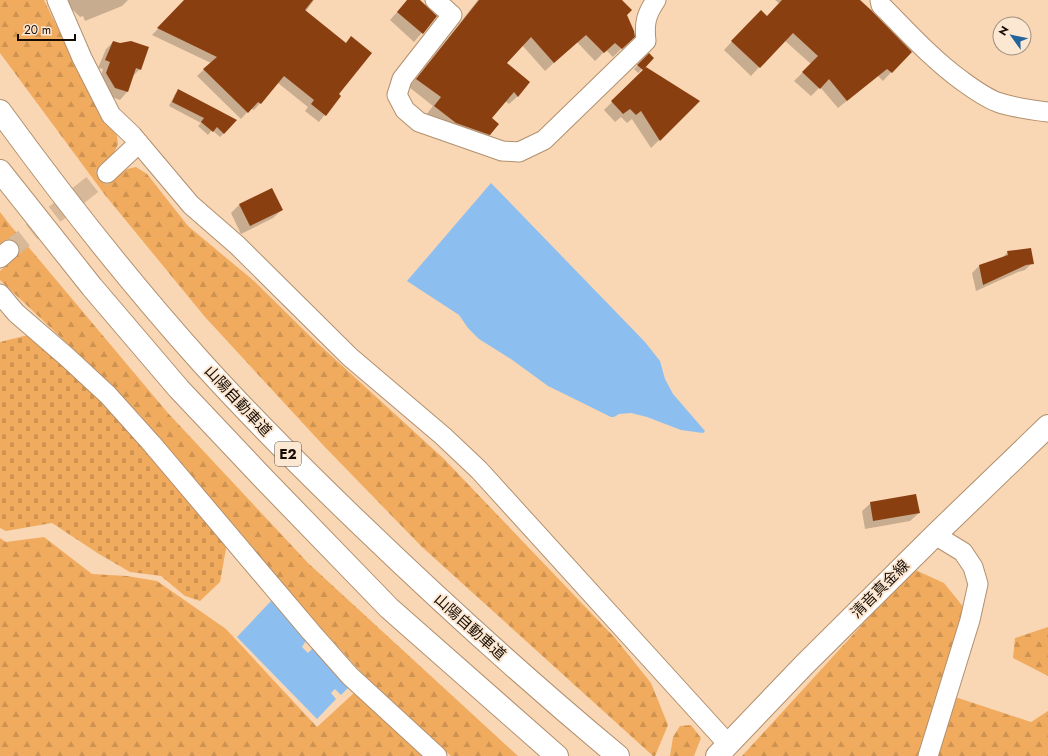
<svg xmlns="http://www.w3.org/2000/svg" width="1048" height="756" font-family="Jost,'Noto Sans JP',sans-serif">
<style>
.forest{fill:url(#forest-firs)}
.cemetery{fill:url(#cemetery-stones)}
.water{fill:#8cbfef}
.shadow{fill:#0003}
.building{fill:#8a3f11}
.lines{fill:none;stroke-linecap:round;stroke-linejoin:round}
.minor-tunnel{stroke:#d7b999;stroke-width:19;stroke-dasharray:19 10;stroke-linecap:butt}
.minor-casing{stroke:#b1906f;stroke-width:21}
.secondary-casing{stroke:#b1906f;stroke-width:24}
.motorway-casing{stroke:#b1906f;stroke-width:24}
.minor{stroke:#fff;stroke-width:19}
.secondary{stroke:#fff;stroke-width:22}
.motorway{stroke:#fff;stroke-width:22}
.labels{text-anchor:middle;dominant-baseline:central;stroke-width:4;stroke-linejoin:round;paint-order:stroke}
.shield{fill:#fce7d2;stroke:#5c4e40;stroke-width:1}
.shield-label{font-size:14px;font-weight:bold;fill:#170c02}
.street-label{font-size:15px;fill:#170c02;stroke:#fce7d2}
</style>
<defs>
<pattern id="forest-firs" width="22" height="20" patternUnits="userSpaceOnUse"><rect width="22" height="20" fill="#f1ab5f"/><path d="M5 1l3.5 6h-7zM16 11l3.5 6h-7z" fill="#ce9251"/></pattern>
<pattern id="cemetery-stones" width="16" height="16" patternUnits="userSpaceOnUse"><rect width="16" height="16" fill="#f1ab5f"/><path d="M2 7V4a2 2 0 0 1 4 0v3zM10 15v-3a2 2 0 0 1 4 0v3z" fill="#ce9251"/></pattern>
</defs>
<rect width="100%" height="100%" fill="#f9d7b4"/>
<path class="forest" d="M 0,0 L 44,0 L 60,33 L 96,101 L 116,130 L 118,144 L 113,155 L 99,167 L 110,181 L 127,169 L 136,167 L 147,174 L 188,226 L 254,281 L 313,339 L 444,459 L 615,638 L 651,683 L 668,725 L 655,756 L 653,756 L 421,546 L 323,445 L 205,317 L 105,195 L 0,53 Z
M 0,212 L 10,225 L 167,412 L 308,563 L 518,756 L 451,756 L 362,673 L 259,559 L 141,416 L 87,362 L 0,280 L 0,271 L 16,257 L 6,242 L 0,244 Z
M 44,537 L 92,574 L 127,576 L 157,581 L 226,629 L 317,727 L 355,692 L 422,756 L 0,756 L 0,538 L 6,542 Z
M 913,569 L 944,583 L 965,609 L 940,692 L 1031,722 L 1048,711 L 1048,756 L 742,756 Z
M 1048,627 L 1048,676 L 1013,658 L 1015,638 Z
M 691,725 L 701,738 L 694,756 L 670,756 L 673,737 L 680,726 Z"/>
<path class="cemetery" d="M 32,334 L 119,413 L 227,543 L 220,582 L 200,601 L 185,596 L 161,576 L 130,572 L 99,554 L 52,523 L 6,531 L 0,528 L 0,342 Z"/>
<path class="water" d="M 491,183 L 645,342 L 660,361 L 665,379 L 673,394 L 705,431 L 703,433 L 681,430 L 647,417 L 631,413 L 619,414 L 614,417 L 611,417 L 548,386 L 511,359 L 479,339 L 468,328 L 459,315 L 407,281 Z
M 271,601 L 307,639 L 302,647 L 308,653 L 313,648 L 349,687 L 341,695 L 335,689 L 331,693 L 336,699 L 317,719 L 237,637 Z"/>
<path class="shadow" d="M 63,0 L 128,0 L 122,6 L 85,21 L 83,16 L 80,17 Z
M 186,0 L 314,0 L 306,11 L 337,94 L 340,96 L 319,122 L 305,111 L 308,107 L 278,83 L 254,110 L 251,108 L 241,119 L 197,76 L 211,63 L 152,35 Z
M 408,0 L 418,0 L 436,16 L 414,42 L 390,20 Z
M 478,0 L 620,0 L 634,36 L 613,57 L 606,50 L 595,61 L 577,42 L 545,71 L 522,45 L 506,63 L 518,96 L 509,104 L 505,101 L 490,118 L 490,135 L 481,143 L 426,115 L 433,106 L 409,87 Z
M 775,0 L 854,0 L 910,52 L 883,81 L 878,76 L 838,108 L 820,87 L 811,96 L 794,81 L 811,64 L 784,40 L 751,76 L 724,50 L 752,20 L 767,17 L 779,3 Z
M 113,42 L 120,44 L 140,69 L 132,77 L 127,92 L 120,100 L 107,95 L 99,82 L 103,69 L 98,68 L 106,49 Z
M 649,54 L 653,58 L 638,73 L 634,69 Z
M 646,68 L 698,102 L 651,148 L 632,119 L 627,123 L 621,117 L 615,122 L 604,110 Z
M 179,90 L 224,133 L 220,137 L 212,130 L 208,135 L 198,126 L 201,123 L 169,106 L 175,94 Z
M 271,190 L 282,210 L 273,218 L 241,234 L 231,213 L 239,205 Z
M 1008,252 L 1032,263 L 1025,270 L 1018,272 L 976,291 L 972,273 L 979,266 L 1002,258 Z
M 871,503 L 919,513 L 910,521 L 865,529 L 862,511 Z"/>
<path class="building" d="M 184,0 L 313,0 L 305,10 L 346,43 L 351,36 L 372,53 L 339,94 L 341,96 L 326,116 L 311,104 L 314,100 L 284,76 L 261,104 L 258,102 L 248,113 L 203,69 L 217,57 L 157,28 Z
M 407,0 L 420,0 L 437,16 L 423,34 L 397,12 Z
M 479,0 L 622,0 L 632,10 L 627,15 L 634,31 L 635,37 L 622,49 L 615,43 L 604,53 L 586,35 L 554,63 L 531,37 L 507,63 L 530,82 L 518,97 L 514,92 L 492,118 L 499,124 L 490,135 L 456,123 L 434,106 L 441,97 L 416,79 Z
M 782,0 L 860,0 L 871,10 L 912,52 L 892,73 L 887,69 L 847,101 L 829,79 L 820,89 L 802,72 L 818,56 L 793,33 L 760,68 L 731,41 L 761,10 L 767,16 Z
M 113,41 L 120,43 L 131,41 L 149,47 L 141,70 L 136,68 L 128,92 L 115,88 L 106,73 L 110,62 L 105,60 Z
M 649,53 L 654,58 L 643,70 L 637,65 Z
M 646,67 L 700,101 L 660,141 L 641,111 L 636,115 L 630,109 L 623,114 L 611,101 Z
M 178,89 L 220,111 L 237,120 L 224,134 L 217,127 L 213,132 L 201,122 L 204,118 L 172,102 Z
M 272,188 L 283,210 L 250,226 L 239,204 Z
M 1031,248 L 1034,264 L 1026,265 L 983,285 L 979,265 L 1008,255 L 1007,251 Z
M 916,494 L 920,513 L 873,521 L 870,502 Z"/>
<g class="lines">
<path class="minor-tunnel" d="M 9,250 L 107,173"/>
<g class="minor-casing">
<path id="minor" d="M 57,0 L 82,58 L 111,115 L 132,135 L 191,205 L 237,245 L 350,357 L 443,436 L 479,470 L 728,744
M 435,0 L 452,15 L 402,79 L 397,95 L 405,110 L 419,122 L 502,151 L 519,152 L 544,140 L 646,41 C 644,23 646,15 656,0
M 880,0 L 881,5 C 907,31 931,58 961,80 C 972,88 984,97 997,102 C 1014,108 1031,110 1048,112
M 107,173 L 139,143
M 0,258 L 9,250
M 0,294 L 16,313 L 67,357 L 108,395 L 152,444 L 311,632 L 350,676 L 437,756
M 928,756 L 970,620 L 978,584 L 973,567 L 963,552 L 935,535"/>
</g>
<g class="secondary-casing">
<path id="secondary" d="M 717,756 L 804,665 L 935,535 L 1048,426"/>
</g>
<g class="motorway-casing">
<path id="motorway" d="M 0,111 C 64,199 130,283 203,364 C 252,418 304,470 357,521 C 441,602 528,681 618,756
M 0,171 L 92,287 L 179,389 L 264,479 L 389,608 L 557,756"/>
</g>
<use href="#minor" class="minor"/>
<use href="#secondary" class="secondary"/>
<use href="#motorway" class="motorway"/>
</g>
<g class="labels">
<rect class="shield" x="275" y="442" width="26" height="24" rx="3"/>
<g class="shield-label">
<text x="288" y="454">E2</text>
</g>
<g class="street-label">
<text transform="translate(238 401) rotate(47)">山陽自動車道</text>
<text transform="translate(880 589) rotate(-45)">清音真金線</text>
<text transform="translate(470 627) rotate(42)">山陽自動車道</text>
</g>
</g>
<g transform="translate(1012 36) rotate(303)"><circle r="19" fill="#fce7d2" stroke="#a08f7f"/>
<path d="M0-3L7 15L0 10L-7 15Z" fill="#23659b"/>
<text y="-6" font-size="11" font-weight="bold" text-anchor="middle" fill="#170c02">N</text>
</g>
<path d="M18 34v6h57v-6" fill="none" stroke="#170c02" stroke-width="2"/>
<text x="24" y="34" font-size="12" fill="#170c02" stroke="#fce7d2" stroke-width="3" paint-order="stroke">20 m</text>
</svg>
